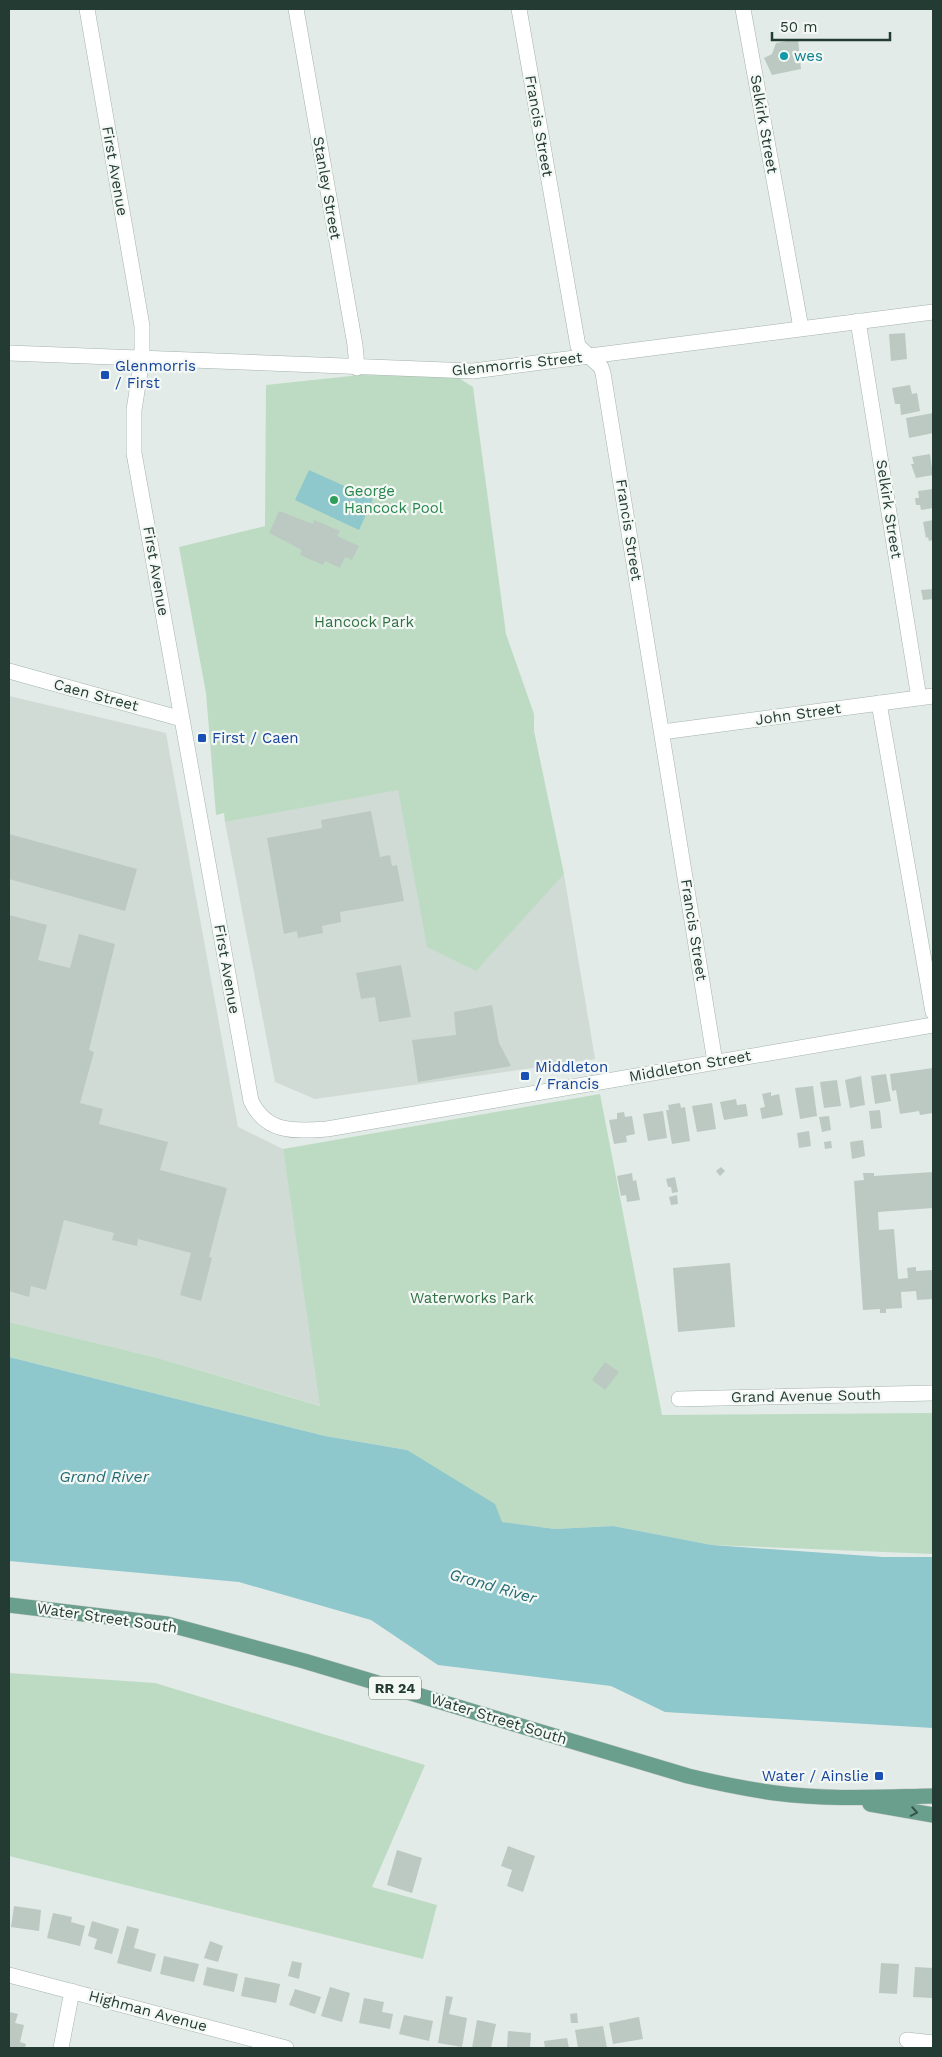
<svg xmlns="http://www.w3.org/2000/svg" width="942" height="2057" font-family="'Work Sans',sans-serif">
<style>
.built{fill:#d1dbd6}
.green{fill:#bddbc3}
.water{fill:#8ec7cc}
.building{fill:#bbc9c2}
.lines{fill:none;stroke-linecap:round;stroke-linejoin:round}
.minor-casing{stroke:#a5b3ad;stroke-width:16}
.tertiary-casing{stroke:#a5b3ad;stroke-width:16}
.primary-casing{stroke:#c2c8c6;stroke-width:16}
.minor{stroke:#fff;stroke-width:15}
.tertiary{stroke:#fff;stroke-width:15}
.primary{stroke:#6a9e8d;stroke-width:15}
.oneway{stroke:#36544a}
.culture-dot{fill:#0f9aa8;stroke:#f3f8f5;stroke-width:2}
.transit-dot{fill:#1a4fb4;stroke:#f3f8f5;stroke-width:2}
.leisure-dot{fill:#2e9e5b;stroke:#f3f8f5;stroke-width:2}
.labels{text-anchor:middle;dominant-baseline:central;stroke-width:4.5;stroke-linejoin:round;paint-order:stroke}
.shield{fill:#f3f8f5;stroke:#62746d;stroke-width:1}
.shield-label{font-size:14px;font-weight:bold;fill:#243b33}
.culture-label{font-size:15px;fill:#0d838f;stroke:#f3f8f5;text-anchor:start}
.street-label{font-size:15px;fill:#243b33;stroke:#f3f8f5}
.transit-label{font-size:15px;fill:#164399;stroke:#f3f8f5;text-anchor:start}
.leisure-label{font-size:15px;fill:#27864d;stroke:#f3f8f5;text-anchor:start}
.park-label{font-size:15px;fill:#316f44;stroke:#f3f8f5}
.water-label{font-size:16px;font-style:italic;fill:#226b73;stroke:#f3f8f5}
</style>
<rect width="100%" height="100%" fill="#e2ebe7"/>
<path class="built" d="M 9,696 L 166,733 L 238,1127 L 283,1149 L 321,1406 L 158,1358 L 9,1322 Z
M 398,789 L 420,905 L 564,874 L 595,1059 L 315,1099 L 275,1082 L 225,822 Z"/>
<path class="green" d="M 360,375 L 457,377 L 473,387 L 506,634 L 534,714 L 534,731 L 564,874 L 476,971 L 427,947 L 398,790 L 225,822 L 224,813 L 216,815 L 206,693 L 179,547 L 265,526 L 266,385 Z
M 600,1094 L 662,1415 L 933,1413 L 933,1554 L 712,1545 L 613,1526 L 555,1529 L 501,1522 L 407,1450 L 325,1436 L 9,1357 L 9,1322 L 158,1358 L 320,1406 L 283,1149 Z
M 9,1673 L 155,1683 L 425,1765 L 372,1887 L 437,1905 L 423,1959 L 9,1856 Z"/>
<path class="water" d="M 309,470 L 373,499 L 359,530 L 295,500 Z
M 9,1357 L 325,1436 L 407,1450 L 495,1504 L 502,1522 L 555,1529 L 613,1526 L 712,1545 L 883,1557 L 933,1557 L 933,1728 L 665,1712 L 611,1686 L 438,1665 L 371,1620 L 239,1582 L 9,1561 Z"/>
<path class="building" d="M 798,39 L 801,69 L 772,75 L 764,58 L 772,54 L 776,43 Z
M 905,333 L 907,359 L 891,361 L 889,334 Z
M 910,385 L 912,394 L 917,393 L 920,411 L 901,415 L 900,404 L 895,404 L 892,388 Z
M 933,413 L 933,433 L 909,438 L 906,418 Z
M 930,454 L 933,475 L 916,478 L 911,464 L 914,464 L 912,457 Z
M 933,489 L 933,508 L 921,510 L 920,505 L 916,505 L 915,498 L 919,498 L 918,491 Z
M 279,511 L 313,524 L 314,520 L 340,531 L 337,536 L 359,546 L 352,560 L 345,557 L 340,568 L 325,561 L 323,565 L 300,555 L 302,550 L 269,533 Z
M 933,520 L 933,540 L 929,541 L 928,537 L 926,538 L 923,522 Z
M 933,589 L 933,599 L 923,600 L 921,590 Z
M 371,811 L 380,857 L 390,855 L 392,866 L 397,865 L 404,901 L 340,912 L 341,922 L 322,926 L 323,933 L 298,938 L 297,931 L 284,934 L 267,838 L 322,828 L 321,820 Z
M 9,834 L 137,869 L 125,911 L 9,879 Z
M 9,915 L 47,925 L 38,960 L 70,968 L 79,934 L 115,944 L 89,1050 L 94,1052 L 80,1103 L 103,1109 L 99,1124 L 168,1142 L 160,1170 L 227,1188 L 209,1257 L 212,1258 L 201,1301 L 180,1295 L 191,1253 L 138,1239 L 137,1246 L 112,1240 L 114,1233 L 64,1220 L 46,1290 L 31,1286 L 29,1297 L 9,1291 Z
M 401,965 L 411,1017 L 379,1022 L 375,997 L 361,999 L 356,973 Z
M 492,1005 L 499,1043 L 511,1066 L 418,1082 L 412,1040 L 456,1035 L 454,1012 Z
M 933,1068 L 933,1113 L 920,1115 L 919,1111 L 900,1114 L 896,1090 L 892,1091 L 890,1074 Z
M 886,1074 L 891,1101 L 875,1104 L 871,1076 Z
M 861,1076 L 865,1105 L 850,1108 L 845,1080 Z
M 837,1080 L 841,1106 L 824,1108 L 820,1082 Z
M 813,1086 L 817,1116 L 800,1119 L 795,1088 Z
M 771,1092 L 771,1096 L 779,1094 L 783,1115 L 762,1119 L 760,1108 L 765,1107 L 762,1094 Z
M 736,1099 L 737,1105 L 746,1104 L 748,1116 L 724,1120 L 720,1102 Z
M 680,1103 L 681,1108 L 685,1107 L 690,1141 L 672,1144 L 666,1110 L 669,1110 L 668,1105 Z
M 712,1103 L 716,1129 L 697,1132 L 692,1106 Z
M 880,1110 L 882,1128 L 871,1129 L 869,1111 Z
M 663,1111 L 667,1138 L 648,1141 L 643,1114 Z
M 624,1112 L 625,1117 L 632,1116 L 635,1134 L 626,1136 L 627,1142 L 614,1144 L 609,1120 L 617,1119 L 617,1113 Z
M 829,1116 L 831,1130 L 822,1132 L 819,1117 Z
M 809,1131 L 811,1146 L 799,1148 L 797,1133 Z
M 863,1140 L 865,1156 L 852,1159 L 850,1142 Z
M 831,1141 L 832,1148 L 825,1149 L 824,1142 Z
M 721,1167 L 725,1171 L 720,1176 L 716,1171 Z
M 933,1172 L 933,1208 L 878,1212 L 879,1230 L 894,1229 L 898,1279 L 908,1278 L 907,1268 L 916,1267 L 916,1271 L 933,1270 L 933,1299 L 917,1300 L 916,1291 L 901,1292 L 902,1308 L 886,1309 L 886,1313 L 880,1313 L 880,1309 L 863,1310 L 854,1181 L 864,1180 L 863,1173 L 874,1173 L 874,1176 Z
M 632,1173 L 633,1181 L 636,1180 L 640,1200 L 627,1202 L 626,1195 L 621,1196 L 617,1176 Z
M 675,1177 L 678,1192 L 672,1193 L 671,1187 L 668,1187 L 666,1179 Z
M 677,1195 L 678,1204 L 671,1205 L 669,1197 Z
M 730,1263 L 735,1327 L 678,1332 L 673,1268 Z
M 605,1362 L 619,1372 L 605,1390 L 592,1380 Z
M 508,1846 L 535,1856 L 523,1892 L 507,1886 L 512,1870 L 501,1866 Z
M 397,1850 L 422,1858 L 412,1893 L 387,1885 Z
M 14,1906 L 41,1910 L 39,1931 L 11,1927 Z
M 53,1913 L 72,1917 L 71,1922 L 85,1926 L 80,1946 L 47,1938 Z
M 92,1921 L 119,1929 L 112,1954 L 94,1949 L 97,1939 L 88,1936 Z
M 127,1926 L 139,1929 L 134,1948 L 156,1954 L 151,1972 L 117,1963 Z
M 210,1941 L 223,1946 L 218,1962 L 204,1958 Z
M 164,1956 L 199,1964 L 194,1982 L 160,1974 Z
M 292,1961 L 302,1963 L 299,1979 L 288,1976 Z
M 881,1963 L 899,1964 L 897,1994 L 879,1993 Z
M 207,1967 L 238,1974 L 234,1992 L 203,1985 Z
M 915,1967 L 933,1968 L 932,1998 L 913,1997 Z
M 245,1977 L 280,1984 L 276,2003 L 241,1996 Z
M 330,1987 L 350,1993 L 342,2022 L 321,2016 Z
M 295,1989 L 321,1997 L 315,2014 L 289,2005 Z
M 446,1996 L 453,1997 L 449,2014 L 467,2018 L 462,2047 L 438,2043 Z
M 364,1998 L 384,2002 L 382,2012 L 393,2014 L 390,2029 L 359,2023 Z
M 9,2012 L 18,2014 L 15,2023 L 24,2025 L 20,2042 L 26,2044 L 25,2048 L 9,2048 Z
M 577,2013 L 578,2023 L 571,2023 L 570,2014 Z
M 404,2015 L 433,2021 L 429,2041 L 399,2034 Z
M 639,2017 L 643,2039 L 613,2044 L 609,2023 Z
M 477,2020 L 496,2024 L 491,2048 L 472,2048 Z
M 603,2026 L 607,2048 L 578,2048 L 575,2030 Z
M 508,2031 L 531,2033 L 530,2048 L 507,2048 Z
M 567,2038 L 569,2048 L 545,2048 L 544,2041 Z"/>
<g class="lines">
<g class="minor-casing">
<path id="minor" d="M 87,9 L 142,326 L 142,359 L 134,410 L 134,453 L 251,1101 C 267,1134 295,1131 327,1129 L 933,1025
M 296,9 L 355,345 L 357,368
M 519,9 L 578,346 L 601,367 L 603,373 L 715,1062
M 743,9 L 801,328
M 858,321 L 919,698
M 9,671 L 182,719
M 879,703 L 933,1012
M 662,732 L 933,696
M 679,1399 L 933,1393
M 9,1975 L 286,2048
M 907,2040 L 933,2043
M 61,2048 L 72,1991"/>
</g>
<g class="tertiary-casing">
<path id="tertiary" d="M 9,353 L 473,371 L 933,312"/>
</g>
<g class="primary-casing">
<path id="primary" d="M 9,1605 L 167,1624 L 304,1661 L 688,1776 C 717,1783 746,1789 775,1793 C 827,1800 881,1797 933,1796
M 870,1804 L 933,1815"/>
</g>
<use href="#minor" class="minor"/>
<use href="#tertiary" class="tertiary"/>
<use href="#primary" class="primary"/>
</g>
<defs><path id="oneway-chevron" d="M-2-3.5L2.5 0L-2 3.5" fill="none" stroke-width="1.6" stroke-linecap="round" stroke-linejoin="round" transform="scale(1.25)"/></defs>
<use class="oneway" href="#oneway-chevron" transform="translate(914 1812) rotate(10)"/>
<circle class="culture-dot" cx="784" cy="56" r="5"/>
<g class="transit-dot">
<rect x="100" y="370" width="10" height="10" rx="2.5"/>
<rect x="197" y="733" width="10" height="10" rx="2.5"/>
<rect x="520" y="1071" width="10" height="10" rx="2.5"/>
<rect x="874" y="1771" width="10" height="10" rx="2.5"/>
</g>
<circle class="leisure-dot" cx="334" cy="500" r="5"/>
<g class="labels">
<rect class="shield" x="369" y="1676.5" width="52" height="23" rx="4"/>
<g class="shield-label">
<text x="395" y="1688">RR 24</text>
</g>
<g class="culture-label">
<text x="794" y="56">wes</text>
</g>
<g class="street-label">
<text transform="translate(764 124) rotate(80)">Selkirk Street</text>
<text transform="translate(539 126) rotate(80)">Francis Street</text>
<text transform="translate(115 171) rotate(80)">First Avenue</text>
<text transform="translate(327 188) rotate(80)">Stanley Street</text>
<text transform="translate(517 364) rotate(-6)">Glenmorris Street</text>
<text transform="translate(889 509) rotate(81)">Selkirk Street</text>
<text transform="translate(629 530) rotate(81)">Francis Street</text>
<text transform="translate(156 571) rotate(80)">First Avenue</text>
<text transform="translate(96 695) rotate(15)">Caen Street</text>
<text transform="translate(798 714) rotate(-8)">John Street</text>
<text transform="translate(694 930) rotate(81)">Francis Street</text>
<text transform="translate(227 969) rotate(80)">First Avenue</text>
<text transform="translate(690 1066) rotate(-10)">Middleton Street</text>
<text transform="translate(806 1396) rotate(-1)">Grand Avenue South</text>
<text transform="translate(107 1618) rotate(8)">Water Street South</text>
<text transform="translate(499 1719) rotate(17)">Water Street South</text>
<text transform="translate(148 2011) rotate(15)">Highman Avenue</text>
</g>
<g class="transit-label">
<text x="115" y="366">Glenmorris<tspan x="115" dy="17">/ First</tspan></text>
<text x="212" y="738">First / Caen</text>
<text x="535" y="1067">Middleton<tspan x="535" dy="17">/ Francis</tspan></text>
<text x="869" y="1776" text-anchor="end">Water / Ainslie</text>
</g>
<g class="leisure-label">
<text x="344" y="491">George<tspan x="344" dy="17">Hancock Pool</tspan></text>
</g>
<g class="park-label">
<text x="364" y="622">Hancock Park</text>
<text x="472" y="1298">Waterworks Park</text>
</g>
<g class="water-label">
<text x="104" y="1476">Grand River</text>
<text transform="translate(493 1586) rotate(16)">Grand River</text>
</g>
</g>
<rect width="942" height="2057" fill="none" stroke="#243b33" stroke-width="20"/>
<path d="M772 32v8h118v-8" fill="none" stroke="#243b33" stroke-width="2.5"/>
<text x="780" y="32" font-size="15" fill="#243b33" stroke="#f3f8f5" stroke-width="4" paint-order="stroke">50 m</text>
</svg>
